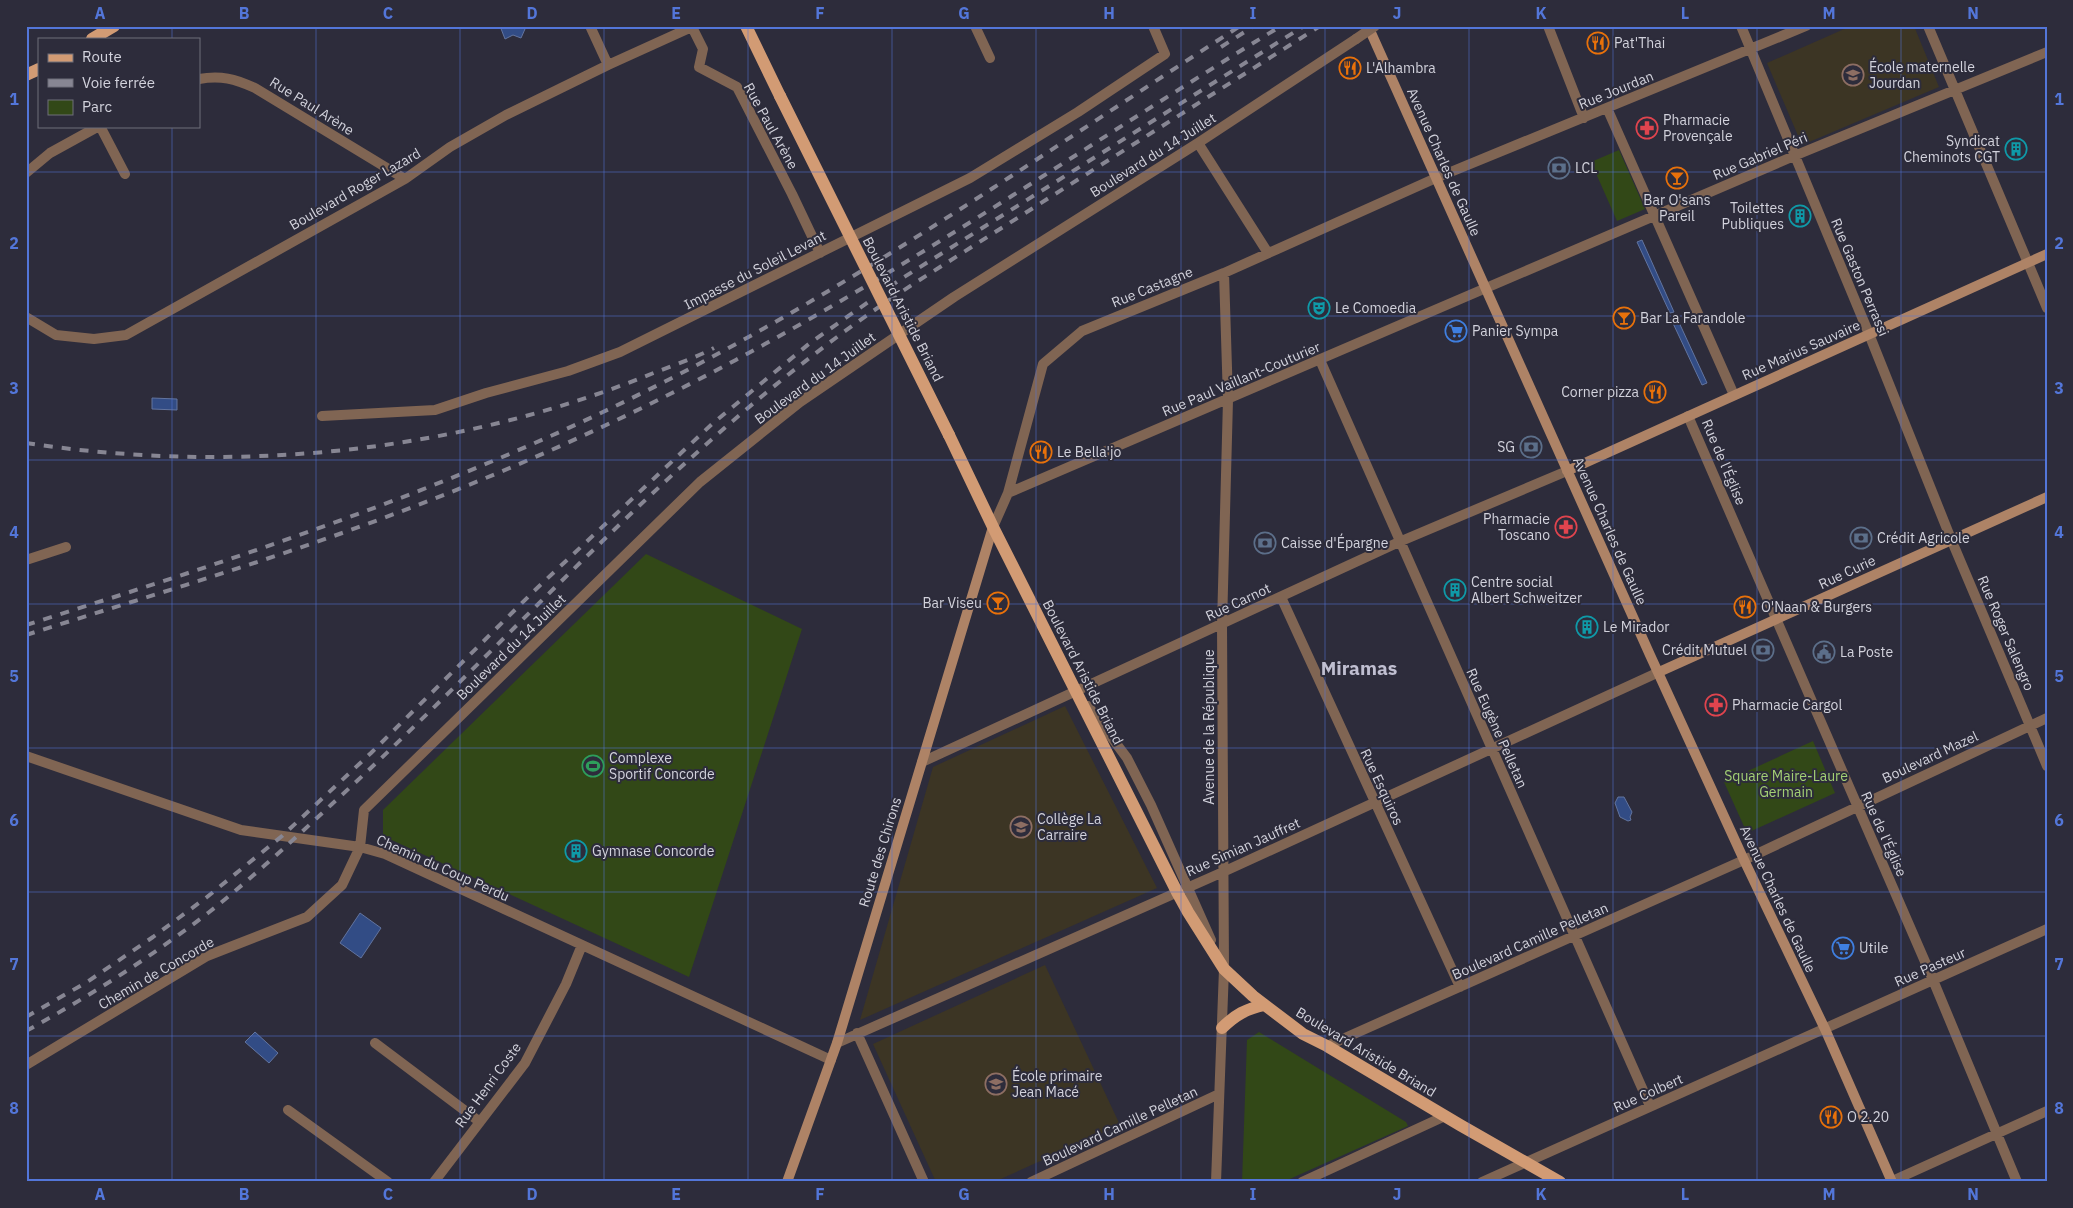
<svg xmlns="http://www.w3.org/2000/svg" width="2073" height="1208" font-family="'IBM Plex Sans',sans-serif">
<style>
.education{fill:#3c3524}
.green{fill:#324817}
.water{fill:#324c85;stroke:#62749f}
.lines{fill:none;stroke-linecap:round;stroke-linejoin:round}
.lane{stroke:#806553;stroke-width:10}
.street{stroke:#806553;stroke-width:10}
.secondary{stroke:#ae8366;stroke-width:10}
.primary{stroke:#d29b74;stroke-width:12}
.rail{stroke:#878693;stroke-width:4;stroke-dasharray:9 9;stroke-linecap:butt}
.street-bridge{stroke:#806553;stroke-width:10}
.primary-bridge{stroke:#d29b74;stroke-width:12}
.grid{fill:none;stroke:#5376d9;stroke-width:1;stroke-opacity:0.55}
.labels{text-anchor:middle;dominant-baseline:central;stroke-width:4;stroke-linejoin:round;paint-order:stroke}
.poi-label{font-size:14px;fill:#d2d2dc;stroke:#2d2c3b;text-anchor:start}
.street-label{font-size:14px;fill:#d2d2dc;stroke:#2d2c3b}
.park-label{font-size:14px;fill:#a3d074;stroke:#2d2c3b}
.district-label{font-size:19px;font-weight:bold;fill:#c0bfd1;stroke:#2d2c3b}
.neatline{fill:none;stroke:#5376d9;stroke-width:2}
.grid-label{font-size:16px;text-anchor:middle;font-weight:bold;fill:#5376d9}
</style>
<rect width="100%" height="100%" fill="#2d2c3b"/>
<path class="education" d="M 1851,26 L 1914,26 L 1939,87 L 1802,145 L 1767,63 Z
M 1065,706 L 1157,888 L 860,1020 L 933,767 Z
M 1045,965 L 1120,1125 L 994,1182 L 936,1182 L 873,1044 Z"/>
<path class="green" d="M 1619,150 L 1645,209 L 1617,221 L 1591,162 Z
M 646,554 L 802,629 L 689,977 L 383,836 L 383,810 Z
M 1813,741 L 1835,793 L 1747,833 L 1724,782 Z
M 1259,1032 L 1406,1122 L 1408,1126 L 1283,1182 L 1242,1182 L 1247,1040 Z"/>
<path class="water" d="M 500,26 L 519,26 L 525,29 L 521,38 L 513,35 L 505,39 Z
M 1642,240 L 1674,312 L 1670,313 L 1637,242 Z
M 1676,316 L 1707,383 L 1702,385 L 1671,319 Z
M 152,398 L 177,399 L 177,410 L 152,409 Z
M 1618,797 L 1624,797 L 1632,812 L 1630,817 L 1631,820 L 1628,821 L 1620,817 L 1615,803 Z
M 360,913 L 381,928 L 361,958 L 340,943 Z
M 255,1032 L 278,1053 L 269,1063 L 245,1042 Z"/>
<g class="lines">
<path class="lane" d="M 1088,706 L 1127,758 L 1151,805 L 1211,940"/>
<path class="street" d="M 590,26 L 608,65
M 975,26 L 990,58
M 1548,26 L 1584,118
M 1741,26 L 1869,334 L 1951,539 L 2047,766
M 1928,26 L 2047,308
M 692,27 L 703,49 L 699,67 L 737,87 L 792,194 L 820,253
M 199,79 C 221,75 235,79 255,88 L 405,179
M 1607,108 L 1734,395
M 100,126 L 125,174
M 1198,143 L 1268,253
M 26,173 L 50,153 L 99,126
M 26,317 L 56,335 L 94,339 L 126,335 L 405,179 L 450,147 L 506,115 L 608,65 L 694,26
M 1320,360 L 1650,1106
M 322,416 L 435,410 L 486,393 L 568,371 L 620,352 L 970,178 L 1078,112 L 1165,54 L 1153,26
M 1688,416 L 1933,980 L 2017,1182
M 1008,493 L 1794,156 L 2047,52
M 993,527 L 1008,493 L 1043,364 L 1082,331 L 1224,273 L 1436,178 L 1806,26
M 26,560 L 66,547
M 1281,597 L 1460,987
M 26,756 L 241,830 L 360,847 L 385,854 L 831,1060
M 922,762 L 1399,542 L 1567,471
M 857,1033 L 924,1182
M 375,1043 L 480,1122
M 837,1043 L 1223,872 L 1659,672
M 1327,1046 L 1744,860 L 2047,718
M 26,1065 L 207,956 L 307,917 L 342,885 L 360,847 L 364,810 L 700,482 L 800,402 L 954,297 L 1198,143 L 1356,39
M 288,1110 L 388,1182
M 434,1182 L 525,1063 L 566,984 L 582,945
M 1031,1182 L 1219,1094
M 1216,1182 L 1224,969 L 1222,625 L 1228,400 L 1224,273
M 1302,1182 L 1445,1116
M 1482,1182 L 2047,929
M 1890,1182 L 2047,1111"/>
<path class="secondary" d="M 1368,26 L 1650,655 L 1744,860 L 1825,1029 L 1892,1182
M 1567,471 L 2047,254
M 1659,672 L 2047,497
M 787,1182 L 837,1043 L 993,527"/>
<path class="primary" d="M 746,26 L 780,96
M 92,39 L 114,26
M 26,75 L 39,69
M 949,435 L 993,527 L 1177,892 L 1188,912 L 1224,969 L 1253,996 L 1303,1034 L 1327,1046 L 1460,1125 L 1560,1182
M 1222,1028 C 1235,1015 1246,1009 1264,1005"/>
<path class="rail" d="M 1221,47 L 1254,26
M 26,443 C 232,474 447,454 641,378 C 665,368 691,360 714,348
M 26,625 C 245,556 460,486 664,382 C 865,280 1051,148 1240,26
M 26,635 C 127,603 228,573 328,538 C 445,497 561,449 672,393 C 884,287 1079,149 1281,26
M 26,1017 L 87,982 L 153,937 L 207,897 L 282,836 L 371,753 L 534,591 L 681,453 L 712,424 L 810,343 L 901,279 L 1304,26
M 26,1031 C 90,996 151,957 208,913 C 251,879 292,841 332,804 C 525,628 696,423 918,281 L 1320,26"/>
<path class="street-bridge" d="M 1356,39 L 1375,26"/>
<path class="primary-bridge" d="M 780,96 L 949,435"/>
</g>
<path class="grid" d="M 172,26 L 172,39M 316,26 L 316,1182M 460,26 L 460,1182M 604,26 L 604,1182M 748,26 L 748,1182M 892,26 L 892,1182M 1036,26 L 1036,1182M 1181,26 L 1181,1182M 1325,26 L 1325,1182M 1469,26 L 1469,1182M 1613,26 L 1613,1182M 1757,26 L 1757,1182M 1901,26 L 1901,1182M 172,126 L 172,1182M 26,172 L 2047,172M 26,316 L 2047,316M 26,460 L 2047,460M 26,604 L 2047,604M 26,748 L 2047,748M 26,892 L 2047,892M 26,1036 L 2047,1036"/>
<defs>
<g id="restaurant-ring" transform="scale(1.125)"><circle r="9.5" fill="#2d2c3b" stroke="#e8710a" stroke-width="1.5"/><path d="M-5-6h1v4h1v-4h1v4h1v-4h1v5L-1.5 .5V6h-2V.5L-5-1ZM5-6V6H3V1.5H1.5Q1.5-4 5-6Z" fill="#e8710a"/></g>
<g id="school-ring" transform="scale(1.125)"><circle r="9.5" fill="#2d2c3b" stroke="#8d6e63" stroke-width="1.5"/><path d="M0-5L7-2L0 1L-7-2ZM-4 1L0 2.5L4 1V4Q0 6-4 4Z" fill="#8d6e63"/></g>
<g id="pharmacy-ring" transform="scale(1.125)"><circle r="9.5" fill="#2d2c3b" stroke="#e0444e" stroke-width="1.5"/><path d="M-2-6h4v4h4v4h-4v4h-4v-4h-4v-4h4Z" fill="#e0444e"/></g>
<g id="building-ring" transform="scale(1.125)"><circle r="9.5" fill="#2d2c3b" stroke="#0f9aa8" stroke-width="1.5"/><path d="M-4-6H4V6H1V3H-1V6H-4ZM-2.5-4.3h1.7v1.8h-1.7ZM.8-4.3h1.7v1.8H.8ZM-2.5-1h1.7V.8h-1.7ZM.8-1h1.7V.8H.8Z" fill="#0f9aa8"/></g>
<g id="bank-ring" transform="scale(1.125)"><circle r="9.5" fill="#2d2c3b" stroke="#5c6f8a" stroke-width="1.5"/><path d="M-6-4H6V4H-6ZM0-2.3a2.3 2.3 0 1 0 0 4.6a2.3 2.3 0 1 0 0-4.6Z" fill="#5c6f8a"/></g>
<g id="bar-ring" transform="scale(1.125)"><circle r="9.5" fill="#2d2c3b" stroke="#e8710a" stroke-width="1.5"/><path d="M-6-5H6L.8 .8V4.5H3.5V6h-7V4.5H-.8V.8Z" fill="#e8710a"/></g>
<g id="theatre-ring" transform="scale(1.125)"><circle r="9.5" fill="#2d2c3b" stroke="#0f9aa8" stroke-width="1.5"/><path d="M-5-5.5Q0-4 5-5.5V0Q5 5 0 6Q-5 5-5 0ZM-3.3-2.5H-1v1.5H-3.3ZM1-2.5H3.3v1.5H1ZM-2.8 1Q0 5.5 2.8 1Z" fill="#0f9aa8"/></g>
<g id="supermarket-ring" transform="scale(1.125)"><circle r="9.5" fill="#2d2c3b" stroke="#3f7fe0" stroke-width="1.5"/><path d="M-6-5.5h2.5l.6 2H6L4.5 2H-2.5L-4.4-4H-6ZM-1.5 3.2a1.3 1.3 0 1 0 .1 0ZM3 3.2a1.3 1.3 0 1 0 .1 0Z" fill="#3f7fe0"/></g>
<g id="civic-ring" transform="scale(1.125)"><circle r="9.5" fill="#2d2c3b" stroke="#5c6f8a" stroke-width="1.5"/><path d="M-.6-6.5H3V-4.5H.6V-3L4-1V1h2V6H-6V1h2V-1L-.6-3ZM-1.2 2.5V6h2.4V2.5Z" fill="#5c6f8a"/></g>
<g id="stadium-ring" transform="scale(1.125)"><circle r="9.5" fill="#2d2c3b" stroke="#2e9e5b" stroke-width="1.5"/><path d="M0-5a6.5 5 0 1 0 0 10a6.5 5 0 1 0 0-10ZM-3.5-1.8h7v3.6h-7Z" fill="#2e9e5b"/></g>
</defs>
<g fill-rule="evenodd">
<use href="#restaurant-ring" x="1598" y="43"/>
<use href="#restaurant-ring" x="1350" y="68"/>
<use href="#school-ring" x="1853" y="75"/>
<use href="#pharmacy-ring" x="1647" y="128"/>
<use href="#building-ring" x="2016" y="149"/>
<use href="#bank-ring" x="1559" y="168"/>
<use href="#bar-ring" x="1677" y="178"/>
<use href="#building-ring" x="1800" y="216"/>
<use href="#theatre-ring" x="1319" y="308"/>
<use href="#bar-ring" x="1624" y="318"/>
<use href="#supermarket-ring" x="1456" y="331"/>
<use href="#restaurant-ring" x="1655" y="392"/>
<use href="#bank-ring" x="1531" y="447"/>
<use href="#restaurant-ring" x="1041" y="452"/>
<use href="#pharmacy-ring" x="1566" y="527"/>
<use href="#bank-ring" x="1861" y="538"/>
<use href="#bank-ring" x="1265" y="543"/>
<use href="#building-ring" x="1455" y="590"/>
<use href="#bar-ring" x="998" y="603"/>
<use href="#restaurant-ring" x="1745" y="607"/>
<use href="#building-ring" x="1587" y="627"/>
<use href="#bank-ring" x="1763" y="650"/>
<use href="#civic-ring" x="1824" y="652"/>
<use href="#pharmacy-ring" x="1716" y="705"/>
<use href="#stadium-ring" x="593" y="766"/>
<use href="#school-ring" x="1021" y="827"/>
<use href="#building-ring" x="576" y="851"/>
<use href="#supermarket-ring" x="1843" y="948"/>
<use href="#school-ring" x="996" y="1084"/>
<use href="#restaurant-ring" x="1831" y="1117"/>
</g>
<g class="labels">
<g class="poi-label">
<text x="1614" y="43">Pat'Thai</text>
<text x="1869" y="67">École maternelle<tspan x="1869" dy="16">Jourdan</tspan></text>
<text x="1366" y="68">L'Alhambra</text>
<text x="1663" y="120">Pharmacie<tspan x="1663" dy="16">Provençale</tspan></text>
<text x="2000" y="141" text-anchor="end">Syndicat<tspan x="2000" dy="16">Cheminots CGT</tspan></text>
<text x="1575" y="168">LCL</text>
<text x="1677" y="200" text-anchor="middle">Bar O'sans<tspan x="1677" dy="16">Pareil</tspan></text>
<text x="1784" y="208" text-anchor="end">Toilettes<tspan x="1784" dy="16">Publiques</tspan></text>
<text x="1335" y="308">Le Comoedia</text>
<text x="1640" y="318">Bar La Farandole</text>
<text x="1472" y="331">Panier Sympa</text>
<text x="1639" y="392" text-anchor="end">Corner pizza</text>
<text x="1515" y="447" text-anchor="end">SG</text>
<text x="1057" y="452">Le Bella'jo</text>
<text x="1550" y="519" text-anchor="end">Pharmacie<tspan x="1550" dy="16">Toscano</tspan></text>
<text x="1877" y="538">Crédit Agricole</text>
<text x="1281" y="543">Caisse d'Épargne</text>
<text x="1471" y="582">Centre social<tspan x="1471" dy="16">Albert Schweitzer</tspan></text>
<text x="982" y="603" text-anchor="end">Bar Viseu</text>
<text x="1761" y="607">O'Naan &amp; Burgers</text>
<text x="1603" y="627">Le Mirador</text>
<text x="1747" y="650" text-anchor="end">Crédit Mutuel</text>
<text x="1840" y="652">La Poste</text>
<text x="1732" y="705">Pharmacie Cargol</text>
<text x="609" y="758">Complexe<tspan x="609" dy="16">Sportif Concorde</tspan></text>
<text x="1037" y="819">Collège La<tspan x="1037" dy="16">Carraire</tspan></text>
<text x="592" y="851">Gymnase Concorde</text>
<text x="1859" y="948">Utile</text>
<text x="1012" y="1076">École primaire<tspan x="1012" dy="16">Jean Macé</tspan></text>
<text x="1847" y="1117">O 2.20</text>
</g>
<g class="street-label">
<text transform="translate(1616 90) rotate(-22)">Rue Jourdan</text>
<text transform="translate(312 106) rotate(32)">Rue Paul Arène</text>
<text transform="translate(771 126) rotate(61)">Rue Paul Arène</text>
<text transform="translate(1153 155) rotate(-32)">Boulevard du 14 Juillet</text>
<text transform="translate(1760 156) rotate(-23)">Rue Gabriel Péri</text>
<text transform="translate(1444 162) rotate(66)">Avenue Charles de Gaulle</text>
<text transform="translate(355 189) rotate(-30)">Boulevard Roger Lazard</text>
<text transform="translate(755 270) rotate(-27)">Impasse du Soleil Levant</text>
<text transform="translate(1860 277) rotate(67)">Rue Gaston Perrassi</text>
<text transform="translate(1152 287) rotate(-22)">Rue Castagne</text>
<text transform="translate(903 309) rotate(63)">Boulevard Aristide Briand</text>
<text transform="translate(1801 350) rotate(-24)">Rue Marius Sauvaire</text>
<text transform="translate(815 378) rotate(-36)">Boulevard du 14 Juillet</text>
<text transform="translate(1241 379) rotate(-23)">Rue Paul Vaillant-Couturier</text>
<text transform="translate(1724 462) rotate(67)">Rue de l'Église</text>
<text transform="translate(1610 531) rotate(66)">Avenue Charles de Gaulle</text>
<text transform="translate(1847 572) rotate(-25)">Rue Curie</text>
<text transform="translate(1238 602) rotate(-25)">Rue Carnot</text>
<text transform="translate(2006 633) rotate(67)">Rue Roger Salengro</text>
<text transform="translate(511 647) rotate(-44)">Boulevard du 14 Juillet</text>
<text transform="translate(1083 672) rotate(63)">Boulevard Aristide Briand</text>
<text transform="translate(1209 727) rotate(-90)">Avenue de la République</text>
<text transform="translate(1497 728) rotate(66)">Rue Eugène Pelletan</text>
<text transform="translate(1930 757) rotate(-25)">Boulevard Mazel</text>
<text transform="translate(1382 787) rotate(65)">Rue Esquiros</text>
<text transform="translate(1884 834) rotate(66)">Rue de l'Église</text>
<text transform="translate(1243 847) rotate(-24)">Rue Simian Jauffret</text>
<text transform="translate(880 852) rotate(-73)">Route des Chirons</text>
<text transform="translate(443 868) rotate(24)">Chemin du Coup Perdu</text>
<text transform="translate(1778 899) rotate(65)">Avenue Charles de Gaulle</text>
<text transform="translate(1530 941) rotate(-24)">Boulevard Camille Pelletan</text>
<text transform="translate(1930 967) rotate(-24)">Rue Pasteur</text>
<text transform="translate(156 973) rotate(-30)">Chemin de Concorde</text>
<text transform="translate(1366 1052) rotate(31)">Boulevard Aristide Briand</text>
<text transform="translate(488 1085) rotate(-54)">Rue Henri Coste</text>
<text transform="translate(1648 1093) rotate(-24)">Rue Colbert</text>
<text transform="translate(1120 1126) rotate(-25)">Boulevard Camille Pelletan</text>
</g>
<g class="park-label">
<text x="1786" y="776">Square Maire-Laure<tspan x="1786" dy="16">Germain</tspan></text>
</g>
<g class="district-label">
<text x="1359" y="668">Miramas</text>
</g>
</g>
<rect width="2073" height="1208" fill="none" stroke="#2d2c3b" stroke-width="55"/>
<rect x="38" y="38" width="162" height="90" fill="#2d2c3b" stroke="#6f6e7b"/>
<rect x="48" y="54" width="25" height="8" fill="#d29b74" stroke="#6f6e7b"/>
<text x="82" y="62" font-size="15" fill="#d2d2dc">Route</text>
<rect x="48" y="79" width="25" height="8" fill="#878693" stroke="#6f6e7b"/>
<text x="82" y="88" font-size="15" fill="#d2d2dc">Voie ferrée</text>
<rect x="48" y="100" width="25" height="15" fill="#324817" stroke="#6f6e7b"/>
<text x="82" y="112" font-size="15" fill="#d2d2dc">Parc</text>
<rect x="28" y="28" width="2018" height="1152" class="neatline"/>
<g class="grid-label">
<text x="100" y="19">A</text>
<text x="244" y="19">B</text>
<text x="388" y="19">C</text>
<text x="532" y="19">D</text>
<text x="676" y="19">E</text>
<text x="820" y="19">F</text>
<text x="964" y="19">G</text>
<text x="1109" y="19">H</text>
<text x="1253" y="19">I</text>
<text x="1397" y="19">J</text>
<text x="1541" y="19">K</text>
<text x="1685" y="19">L</text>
<text x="1829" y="19">M</text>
<text x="1973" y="19">N</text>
<text x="14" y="105">1</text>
<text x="2059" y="105">1</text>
<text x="14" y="249">2</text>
<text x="2059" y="249">2</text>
<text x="14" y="394">3</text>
<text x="2059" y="394">3</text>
<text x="14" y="538">4</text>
<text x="2059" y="538">4</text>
<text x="14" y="682">5</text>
<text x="2059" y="682">5</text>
<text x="14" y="826">6</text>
<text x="2059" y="826">6</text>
<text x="14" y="970">7</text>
<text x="2059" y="970">7</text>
<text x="14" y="1114">8</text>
<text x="2059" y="1114">8</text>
<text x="100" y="1200">A</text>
<text x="244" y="1200">B</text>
<text x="388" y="1200">C</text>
<text x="532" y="1200">D</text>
<text x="676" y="1200">E</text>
<text x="820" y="1200">F</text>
<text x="964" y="1200">G</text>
<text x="1109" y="1200">H</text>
<text x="1253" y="1200">I</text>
<text x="1397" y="1200">J</text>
<text x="1541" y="1200">K</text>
<text x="1685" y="1200">L</text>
<text x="1829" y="1200">M</text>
<text x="1973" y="1200">N</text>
</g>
</svg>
